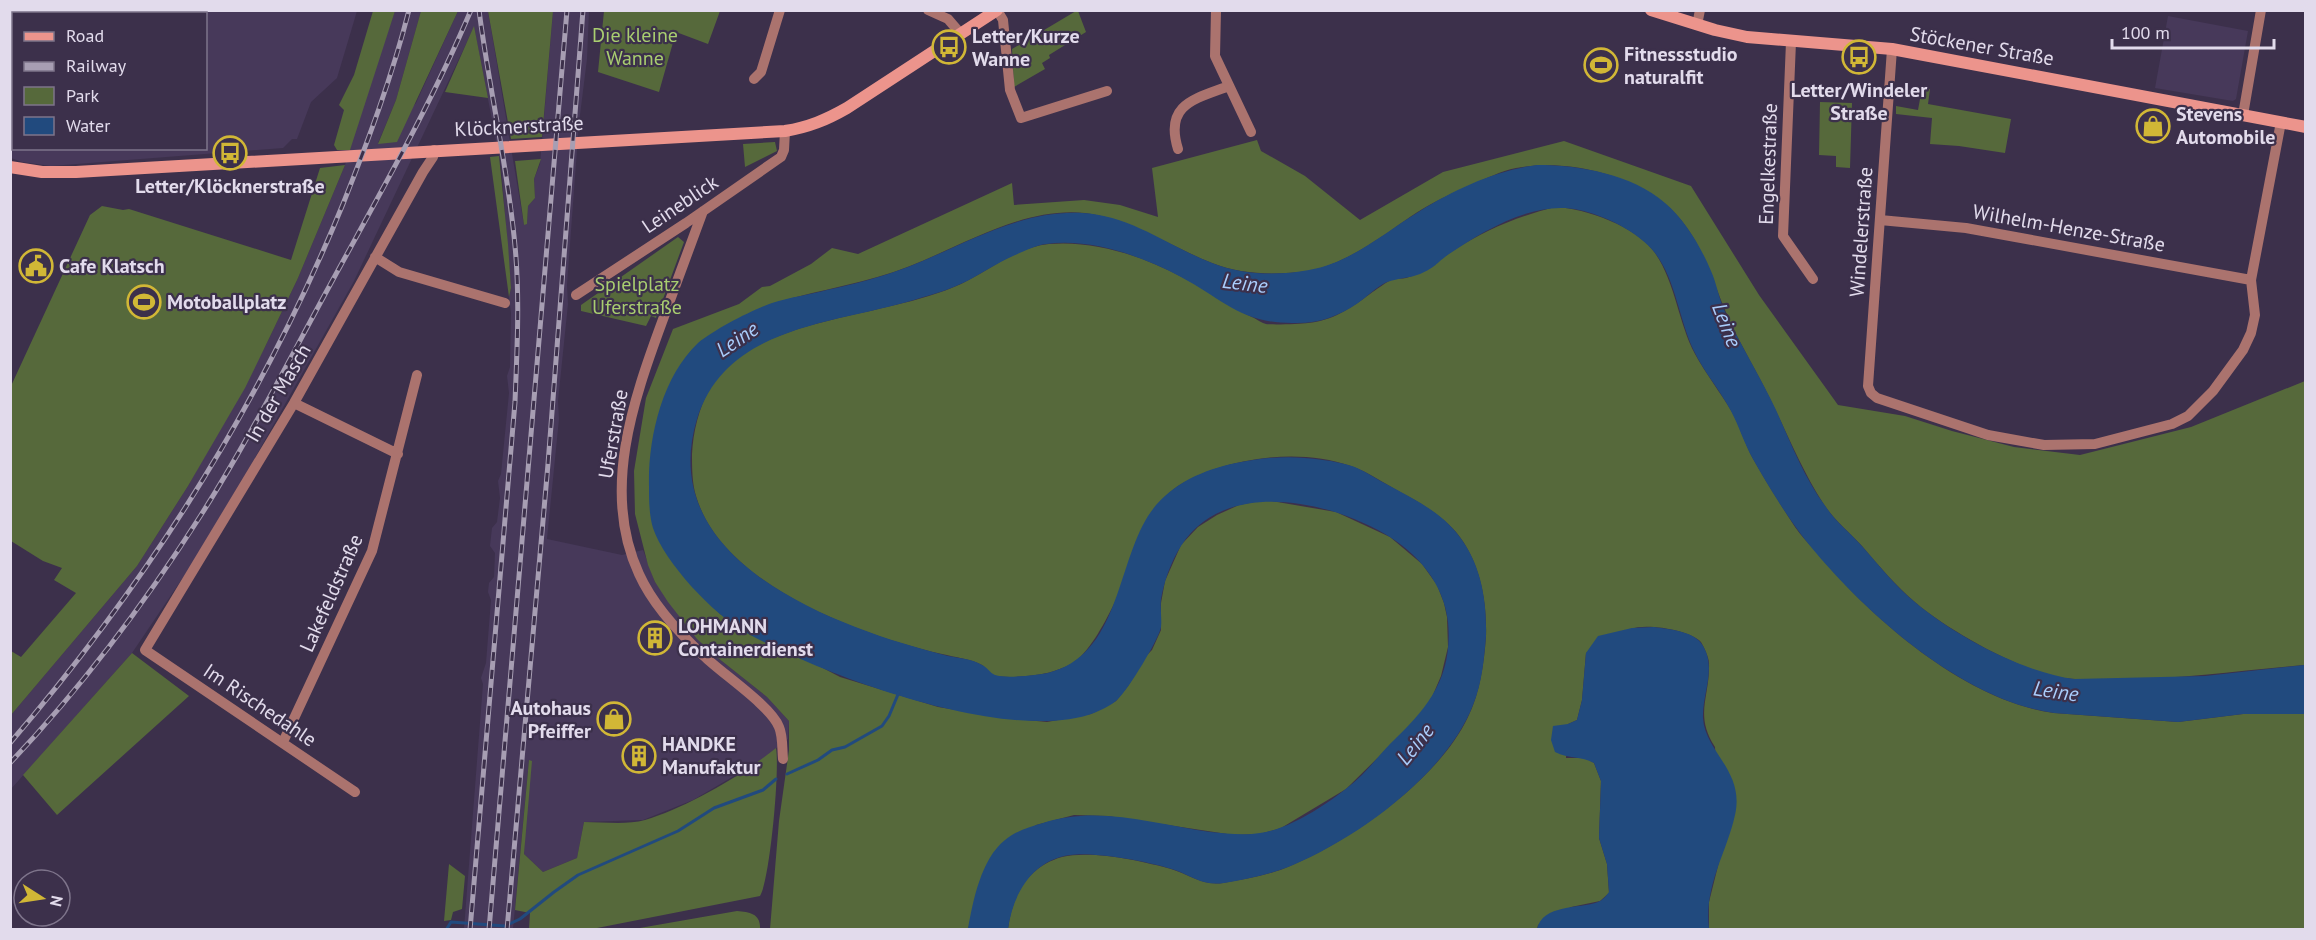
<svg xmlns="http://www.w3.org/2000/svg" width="2316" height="940" font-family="'PT Sans',sans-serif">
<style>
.built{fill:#47395a}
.green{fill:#56693b}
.water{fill:#214a7e}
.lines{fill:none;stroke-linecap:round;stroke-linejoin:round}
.stream{stroke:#214a7e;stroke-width:3}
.minor{stroke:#ab736e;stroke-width:10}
.secondary{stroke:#ec948c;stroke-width:12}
.rail-casing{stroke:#a79eb3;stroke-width:5}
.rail{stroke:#3c304b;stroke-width:3;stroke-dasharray:9;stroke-linecap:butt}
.labels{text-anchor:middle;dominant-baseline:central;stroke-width:4.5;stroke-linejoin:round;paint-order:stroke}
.park-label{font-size:20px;fill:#a9ce70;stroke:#3c304b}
.poi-label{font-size:20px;font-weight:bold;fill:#e2dbec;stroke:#3c304b;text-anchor:start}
.street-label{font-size:20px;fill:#e2dbec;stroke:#3c304b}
.water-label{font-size:21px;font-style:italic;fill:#a9cdfc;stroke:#3c304b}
</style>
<rect width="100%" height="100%" fill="#3c304b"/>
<path class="built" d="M 42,11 L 357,11 L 337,78 L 311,102 L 297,139 L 292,139 L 283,148 L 51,166 L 22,162 L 11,158 L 10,90 L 13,82 L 14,148 L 206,148 L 206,14 L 41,13 Z
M 395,11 L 421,11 L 396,100 L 378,143 L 416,103 L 458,11 L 488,11 L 524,225 L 527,223 L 528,206 L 535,198 L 534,179 L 540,164 L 553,11 L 589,11 L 587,59 L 579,123 L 567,285 L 568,304 L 558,401 L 559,419 L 547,539 L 622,555 L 643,550 L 655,582 L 698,639 L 718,658 L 767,697 L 789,721 L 788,739 L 763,759 L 693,800 L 643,820 L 584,822 L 577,858 L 543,872 L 524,854 L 529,760 L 513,929 L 464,929 L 483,684 L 481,678 L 486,663 L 491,600 L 488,592 L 489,583 L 494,577 L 495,553 L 490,546 L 492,528 L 497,522 L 500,498 L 498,481 L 501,474 L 509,393 L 507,376 L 510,367 L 511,313 L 509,297 L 511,288 L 501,166 L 474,27 L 354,281 L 252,463 L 190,567 L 132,653 L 11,789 L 11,715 L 137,566 L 188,486 L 264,349 L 298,278 L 345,165 L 365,97 Z
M 2168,16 L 2248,31 L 2236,99 L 2233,101 L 2155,88 Z"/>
<path class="green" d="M 373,11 L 395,11 L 350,150 L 337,150 L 334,145 L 344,110 L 339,105 L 354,75 Z
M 421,11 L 458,11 L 397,142 L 378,144 L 396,100 Z
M 488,11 L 553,11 L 542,137 L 511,139 Z
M 604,11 L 604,10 L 720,11 L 708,44 L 676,32 L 659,92 L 598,72 Z
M 1076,11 L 1078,11 L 1086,32 L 1049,55 L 1050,58 L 1042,63 L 1045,69 L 1014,87 L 1012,49 Z
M 474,26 L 488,98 L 445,92 Z
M 1922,88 L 1930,89 L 1928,104 L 2011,119 L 2005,153 L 1959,146 L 1930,144 L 1932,118 L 1896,114 L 1896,106 L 1918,110 Z
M 1820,102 L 1852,103 L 1850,168 L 1836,167 L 1836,156 L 1819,155 Z
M 1257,140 L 1261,151 L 1305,176 L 1360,220 L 1443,172 L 1564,141 L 1691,186 L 1759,295 L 1838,405 L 1905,416 L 1952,431 L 2014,447 L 2080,455 L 2191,427 L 2305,381 L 2305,665 C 2244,670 2183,679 2121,679 C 2099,679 2074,681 2053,676 C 2012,666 1948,630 1916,603 C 1896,586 1879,566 1862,546 C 1849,532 1833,519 1823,503 C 1803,472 1790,440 1774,407 C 1762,381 1747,356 1734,330 C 1709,279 1702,223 1648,192 C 1609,170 1561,160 1516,168 C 1501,171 1485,179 1471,185 C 1450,194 1429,204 1410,217 C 1383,236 1342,266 1308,271 C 1277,275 1241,275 1212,263 C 1169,246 1132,219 1085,213 C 1023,207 966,244 910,266 C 867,283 822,289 778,302 C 759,307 743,317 726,327 C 710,335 699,342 687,356 L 673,562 L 720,614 L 840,677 L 938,707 L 1005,718 L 1047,722 L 1091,714 L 1116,701 L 1128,686 L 1145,657 L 1152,650 L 1161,630 L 1161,603 L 1165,581 L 1181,545 L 1198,527 L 1217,515 L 1239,505 L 1265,500 L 1336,512 L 1390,537 L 1422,564 L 1437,585 L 1444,603 L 1447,617 L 1448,647 L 1441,676 L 1429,704 L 1415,721 L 1346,789 L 1281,828 L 1260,834 L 1234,835 L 1108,816 L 1074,815 L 1036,825 L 986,866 L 968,929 L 770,929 L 779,821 L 789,750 L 789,721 L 767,697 L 718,658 L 697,639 L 668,602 L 655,582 L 648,565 L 635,514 L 634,471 L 646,398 L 673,329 L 739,304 L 762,287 L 770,286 L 811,264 L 832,248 L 858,254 L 1012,183 L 1014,205 L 1084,200 L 1120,205 L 1158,217 L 1152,168 Z
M 775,142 L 777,151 L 745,167 L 743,144 Z
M 499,156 L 508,244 L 511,288 L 509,297 L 490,157 Z
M 541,159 L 534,179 L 535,198 L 528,206 L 527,224 L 524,225 L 515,161 Z
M 345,165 L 298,278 L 264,349 L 245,388 L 188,486 L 137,566 L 11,715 L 11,651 L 21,657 L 76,593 L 54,580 L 62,568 L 43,561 L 11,541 L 11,386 L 90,215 L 102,206 L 123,210 L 129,209 L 291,260 L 320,168 Z
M 1555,207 C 1586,208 1637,227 1655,253 C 1676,284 1678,322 1695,354 C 1706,374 1720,392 1732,412 C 1740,426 1744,442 1752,457 C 1765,480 1780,504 1795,527 C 1801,536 1810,545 1818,554 C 1873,620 1966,701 2054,713 L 2178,722 L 2243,714 L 2305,714 L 2305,929 L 1709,929 L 1709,902 L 1720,858 L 1715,747 C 1694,714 1710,698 1709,663 C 1709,658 1704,647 1701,642 C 1690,630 1646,623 1631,629 C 1615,634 1601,645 1586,653 L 1582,700 L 1577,720 L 1568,724 L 1566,758 L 1585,758 L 1594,763 L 1601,781 L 1599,838 L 1607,864 L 1609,893 L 1600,901 L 1571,907 L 1538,925 L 1537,930 L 1008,929 C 1012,896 1027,867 1062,857 C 1092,850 1142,861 1171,869 C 1191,875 1202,886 1223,883 C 1245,879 1270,875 1290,866 C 1352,840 1439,779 1468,717 C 1480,693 1484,663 1486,636 C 1487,600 1480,561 1456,532 C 1441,515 1421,503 1400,492 C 1384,483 1368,472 1351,466 C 1307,451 1259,455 1215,469 C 1198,475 1180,482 1167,495 C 1157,504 1152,519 1147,531 C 1130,565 1103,643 1073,663 C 1066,667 1055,671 1047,673 C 1035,676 1004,679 993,675 C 988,673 986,667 982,665 C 972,659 954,657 942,654 C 860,635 722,585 696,496 C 692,483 692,467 692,454 C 693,432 699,407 710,388 C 742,331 838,320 895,305 C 917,300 941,293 961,284 C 990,270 1017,247 1049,244 C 1095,240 1142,256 1182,277 C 1207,290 1228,307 1254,318 C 1258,320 1262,323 1266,324 C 1273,325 1301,324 1308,323 C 1332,321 1351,308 1370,294 C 1374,291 1388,281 1393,279 C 1397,278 1402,279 1406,278 C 1425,273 1439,260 1454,250 C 1485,230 1519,216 1555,207 Z
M 678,237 L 684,242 L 656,318 L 651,316 L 646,326 L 581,311 L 581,305 Z
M 132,653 L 189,696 L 57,815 L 23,775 Z
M 776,748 C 780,768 770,880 760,896 L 592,929 L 529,929 L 530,913 L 515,910 L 529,760 L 532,761 L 524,854 L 543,872 L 577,858 L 584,822 C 603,822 627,825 645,820 C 686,808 743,775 776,748 Z
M 449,864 L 465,876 L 462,909 L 453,912 L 451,920 L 444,921 Z
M 737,911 C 750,912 761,914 760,929 L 634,929 Z"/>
<path class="water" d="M 1537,165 C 1579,165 1632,174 1665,203 C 1685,220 1701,247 1711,271 C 1717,284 1719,300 1726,314 C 1741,346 1761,378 1776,410 C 1791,443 1804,478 1826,507 C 1835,521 1849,532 1860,544 C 1878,564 1895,586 1916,603 C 1955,636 2025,673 2074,679 L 2205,676 L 2305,665 L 2305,714 L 2243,714 L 2178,722 L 2054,713 C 1960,700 1856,606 1800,533 C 1783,510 1767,484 1753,459 C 1744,443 1739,426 1731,411 C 1720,390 1704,372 1694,351 C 1679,320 1676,280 1655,253 C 1639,232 1604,215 1579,210 C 1534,200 1485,230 1449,254 C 1435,264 1436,267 1420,274 C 1410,278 1398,278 1387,282 C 1376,287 1368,296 1358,303 C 1337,317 1318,324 1292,323 C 1241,323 1224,300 1181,277 C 1142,256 1091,238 1046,244 C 1036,245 1022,252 1013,256 C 997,263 982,273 967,281 C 951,289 934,294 917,299 C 837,324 727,324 697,419 C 653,564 842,629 948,656 C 959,658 972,659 982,665 C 987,667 990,673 995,675 C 1006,679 1037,675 1048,673 C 1119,655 1116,567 1148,516 C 1168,485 1202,470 1236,463 C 1268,457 1290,455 1323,460 C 1332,461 1348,464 1357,468 C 1368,473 1378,480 1388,485 C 1414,499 1441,512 1459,536 C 1481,564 1487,601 1486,636 C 1484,660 1482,683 1473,705 C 1446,774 1359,837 1293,865 C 1272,874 1246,879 1224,883 C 1203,886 1194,877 1175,870 C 1152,862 1094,851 1070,855 C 1032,860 1013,894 1008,929 L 968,929 C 973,901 981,859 1005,840 C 1015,831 1030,827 1043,823 C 1098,805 1154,824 1210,832 C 1229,834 1247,836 1266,832 C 1296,826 1339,797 1362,775 C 1372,765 1380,754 1390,744 C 1428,708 1453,678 1448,622 C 1444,584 1418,553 1385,534 C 1327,500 1224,478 1181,546 C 1171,561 1164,582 1161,599 C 1160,608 1162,618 1161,627 C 1159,639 1128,690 1118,699 C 1112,705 1103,709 1094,713 C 1008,745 823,675 745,632 C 714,615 664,562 653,528 C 649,515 649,499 649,486 C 648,438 662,377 698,343 C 715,329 752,310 772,303 C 790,297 809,295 827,290 C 855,284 882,277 908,267 C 964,245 1019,210 1082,213 C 1130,215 1168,246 1212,263 C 1241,275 1278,276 1309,270 C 1351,263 1385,232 1420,211 C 1455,189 1497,170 1537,165 Z
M 1654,627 C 1668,629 1692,631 1701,643 C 1718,666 1702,693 1703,718 C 1705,752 1745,771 1735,815 C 1726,855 1704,885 1709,929 L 1537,929 C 1543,904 1579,909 1598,902 C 1603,900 1606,896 1609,892 L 1607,864 L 1599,838 L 1601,781 L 1594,763 C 1581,756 1569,759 1555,752 L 1551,740 L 1553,726 L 1568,724 L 1577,720 L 1582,700 L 1586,653 L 1598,636 L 1632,628 Z"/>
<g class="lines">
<path class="stream" d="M 787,774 L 818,760 L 832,750 L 845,747 L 882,726 L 889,716 L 899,692
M 446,930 L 451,922 L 505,926 L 520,919 L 554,892 L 578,875 L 678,831 L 714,808 L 763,790 L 776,779"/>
<path class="minor" d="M 928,10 L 948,19 L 960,33
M 997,10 L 1003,20 L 1010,90 L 1021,118 L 1107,91
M 1216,10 L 1215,56 L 1251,132
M 1697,25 L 1700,10
M 1791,42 L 1783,236 L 1813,279
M 1892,49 L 1868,386 L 1871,393 L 1877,398 L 1988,435 L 2044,445 L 2095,444 L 2172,424 L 2188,416 L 2213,391 L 2243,350 L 2251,333 L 2255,315 L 2251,280 L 2281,122
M 754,79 L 761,72 L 780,10
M 2243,115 L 2261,10
M 1178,149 C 1164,104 1195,99 1229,86
M 703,211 C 689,248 676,285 662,322 C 633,401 601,492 639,574 C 653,605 679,633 704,656 C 721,673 771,706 779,727 C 783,736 782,749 783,759
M 1880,220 L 1966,228 L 2251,280
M 375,257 L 399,272 L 505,303
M 576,295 L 686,223 L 781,157 L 784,150 L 785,131
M 294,403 L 398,454
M 283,742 L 372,551 L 417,375
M 355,792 L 145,650 L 294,403 L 423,172 L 433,157 L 434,150"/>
<path class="secondary" d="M 1651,10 L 1715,30 L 1747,37 L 1892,49 L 2306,127
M 10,167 L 42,172 L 76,172 L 785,131 C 809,127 826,120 847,108 L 997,10"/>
<g class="rail-casing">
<path id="rail" d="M 10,743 C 149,581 262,402 343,204 C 368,141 392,77 409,10
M 10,763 C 82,687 145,603 201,515 C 248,441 288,362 330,285 C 379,195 431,105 471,10
M 470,930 L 515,402 C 517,350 520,298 515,246 C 508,167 489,89 479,10
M 489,930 L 567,10
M 507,930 L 548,464 L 583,10"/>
</g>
<use href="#rail" class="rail"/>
</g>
<defs>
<g id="bus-ring" transform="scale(1.725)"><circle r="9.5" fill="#3c304b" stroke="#d1b736" stroke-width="1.5"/><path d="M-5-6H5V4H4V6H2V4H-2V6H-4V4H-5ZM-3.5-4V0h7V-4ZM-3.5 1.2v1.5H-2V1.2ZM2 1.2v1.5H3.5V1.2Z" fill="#d1b736"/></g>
<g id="stadium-ring" transform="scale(1.725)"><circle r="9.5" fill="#3c304b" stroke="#d1b736" stroke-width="1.5"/><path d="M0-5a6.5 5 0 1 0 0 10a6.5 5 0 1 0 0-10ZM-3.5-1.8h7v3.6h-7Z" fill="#d1b736"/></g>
<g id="shop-ring" transform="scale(1.725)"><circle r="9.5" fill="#3c304b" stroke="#d1b736" stroke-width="1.5"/><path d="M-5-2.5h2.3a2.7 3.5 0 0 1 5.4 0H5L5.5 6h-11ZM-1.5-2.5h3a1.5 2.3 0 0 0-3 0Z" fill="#d1b736"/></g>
<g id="civic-ring" transform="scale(1.725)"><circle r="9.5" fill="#3c304b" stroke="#d1b736" stroke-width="1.5"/><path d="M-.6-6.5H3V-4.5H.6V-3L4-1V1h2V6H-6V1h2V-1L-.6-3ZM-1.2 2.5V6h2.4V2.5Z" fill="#d1b736"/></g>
<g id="building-ring" transform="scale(1.725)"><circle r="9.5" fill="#3c304b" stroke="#d1b736" stroke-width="1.5"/><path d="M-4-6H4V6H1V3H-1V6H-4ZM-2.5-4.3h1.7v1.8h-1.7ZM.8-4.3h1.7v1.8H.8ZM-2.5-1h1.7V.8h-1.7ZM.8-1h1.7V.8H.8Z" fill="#d1b736"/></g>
</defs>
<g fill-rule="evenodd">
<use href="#bus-ring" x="949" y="47"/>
<use href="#bus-ring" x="1859" y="57"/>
<use href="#stadium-ring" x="1601" y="65"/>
<use href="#shop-ring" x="2153" y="126"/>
<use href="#bus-ring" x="230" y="153"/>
<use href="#civic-ring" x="36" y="266"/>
<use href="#stadium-ring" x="144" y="302"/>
<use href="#building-ring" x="655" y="638"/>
<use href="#shop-ring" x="614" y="719"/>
<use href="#building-ring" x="639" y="756"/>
</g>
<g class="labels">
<g class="park-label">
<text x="635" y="35">Die kleine<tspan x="635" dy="23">Wanne</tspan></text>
<text x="637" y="284">Spielplatz<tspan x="637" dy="23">Uferstraße</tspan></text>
</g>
<g class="poi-label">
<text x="972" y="36">Letter/Kurze<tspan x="972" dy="23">Wanne</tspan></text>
<text x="1624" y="54">Fitnessstudio<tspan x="1624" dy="23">naturalfit</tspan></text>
<text x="1859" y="90" text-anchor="middle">Letter/Windeler<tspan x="1859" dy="23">Straße</tspan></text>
<text x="2176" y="114">Stevens<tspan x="2176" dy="23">Automobile</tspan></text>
<text x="230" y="186" text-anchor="middle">Letter/Klöcknerstraße</text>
<text x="59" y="266">Cafe Klatsch</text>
<text x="167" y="302">Motoballplatz</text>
<text x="678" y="626">LOHMANN<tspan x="678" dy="23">Containerdienst</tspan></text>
<text x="591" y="708" text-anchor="end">Autohaus<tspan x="591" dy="23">Pfeiffer</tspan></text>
<text x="662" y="744">HANDKE<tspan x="662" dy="23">Manufaktur</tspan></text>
</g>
<g class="street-label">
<text transform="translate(1982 46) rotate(10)">Stöckener Straße</text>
<text transform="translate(519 126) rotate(-3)">Klöcknerstraße</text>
<text transform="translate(1768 164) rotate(-88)">Engelkestraße</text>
<text transform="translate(680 204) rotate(-34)">Leineblick</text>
<text transform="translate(2069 228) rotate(10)">Wilhelm-Henze-Straße</text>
<text transform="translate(1861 232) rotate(-86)">Windelerstraße</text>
<text transform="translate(278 393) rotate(-60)">In der Masch</text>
<text transform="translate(613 434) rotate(-80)">Uferstraße</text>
<text transform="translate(331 593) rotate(-66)">Lakefeldstraße</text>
<text transform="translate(260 705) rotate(34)">Im Rischedahle</text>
</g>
<g class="water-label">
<text transform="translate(1245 283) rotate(7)">Leine</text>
<text transform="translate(1727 325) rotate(69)">Leine</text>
<text transform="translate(737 339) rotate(-34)">Leine</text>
<text transform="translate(2056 691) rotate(8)">Leine</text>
<text transform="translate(1415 744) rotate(-51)">Leine</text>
</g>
</g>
<rect width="2316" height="940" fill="none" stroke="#e2dbec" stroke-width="24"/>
<rect x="12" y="12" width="195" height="138" fill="#3c304b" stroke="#7e748b" stroke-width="1.5"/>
<rect x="24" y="32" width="30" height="9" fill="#ec948c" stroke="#7e748b" stroke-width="1.5"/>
<text x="66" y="42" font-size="18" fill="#e2dbec">Road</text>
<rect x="24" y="62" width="30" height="9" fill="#a79eb3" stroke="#7e748b" stroke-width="1.5"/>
<text x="66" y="72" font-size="18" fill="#e2dbec">Railway</text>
<rect x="24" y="87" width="30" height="18" fill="#56693b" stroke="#7e748b" stroke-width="1.5"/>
<text x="66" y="102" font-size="18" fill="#e2dbec">Park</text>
<rect x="24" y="117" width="30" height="18" fill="#214a7e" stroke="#7e748b" stroke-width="1.5"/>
<text x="66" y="132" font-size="18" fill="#e2dbec">Water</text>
<g transform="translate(42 898) rotate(102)"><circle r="28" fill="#3c304b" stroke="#7e748b" stroke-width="1.5"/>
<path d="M0-4.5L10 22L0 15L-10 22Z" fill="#d1b736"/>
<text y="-9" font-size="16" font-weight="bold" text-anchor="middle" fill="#e2dbec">N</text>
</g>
<path d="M2112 39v9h162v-9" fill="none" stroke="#e2dbec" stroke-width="3"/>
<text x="2121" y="39" font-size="18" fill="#e2dbec" stroke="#3c304b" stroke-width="4.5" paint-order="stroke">100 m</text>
</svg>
